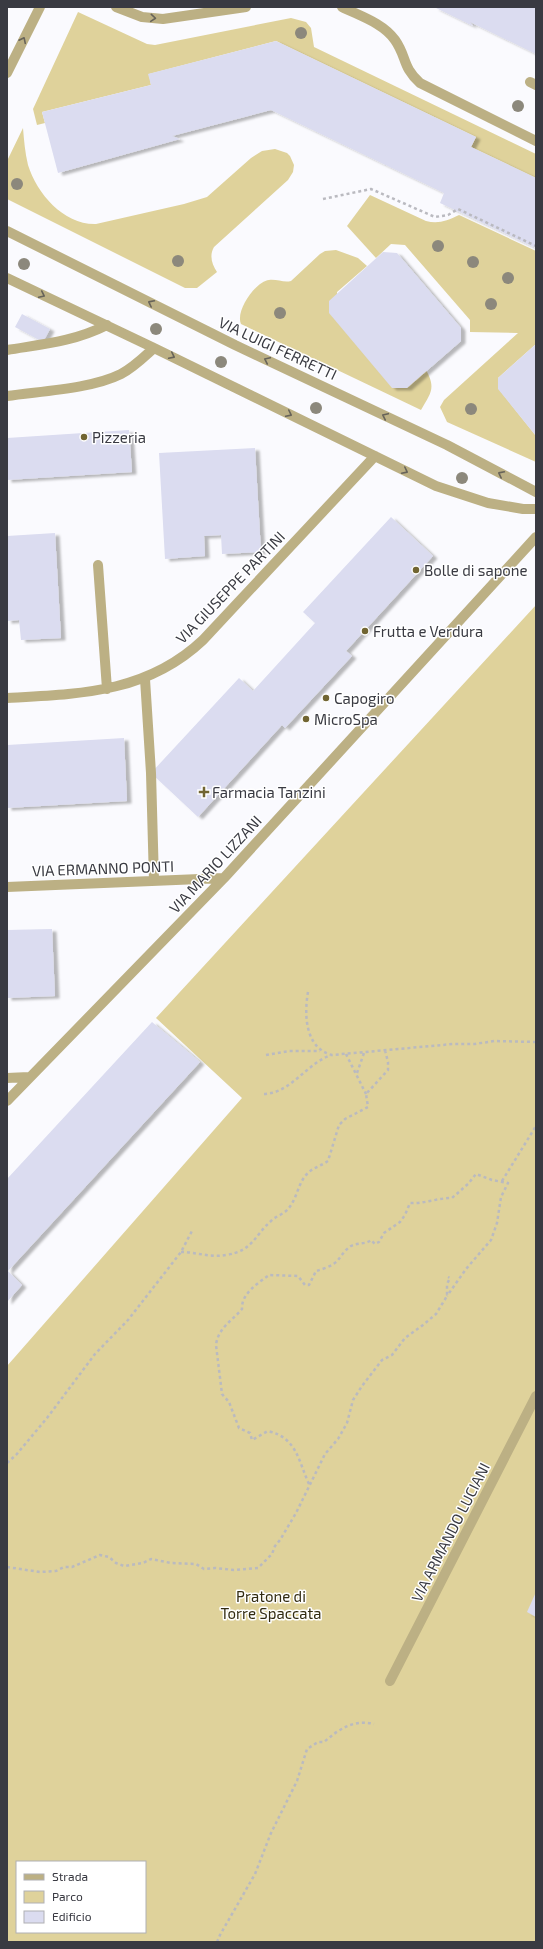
<svg xmlns="http://www.w3.org/2000/svg" width="543" height="1949" font-family="'Exo 2',sans-serif">
<style>
.green{fill:#dfd29b;fill-rule:evenodd}
.building{fill:#dbdcf0;filter:url(#shadow)}
.lines{fill:none;stroke-linecap:round;stroke-linejoin:round}
.path{stroke:#babac0;stroke-width:2.5;stroke-dasharray:3 3;stroke-linecap:butt}
.minor{stroke:#bcb084;stroke-width:10}
.tree{fill:#8c887c}
.oneway{stroke:#676359}
.poi-dot{fill:#716532;stroke:#fff;stroke-width:1.5}
.labels{text-anchor:middle;dominant-baseline:central;stroke-width:3;stroke-linejoin:round;paint-order:stroke}
.street-label{font-size:15px;fill:#393a42;stroke:#fff}
.poi-label{font-size:15px;fill:#393a42;stroke:#fff;text-anchor:start}
.park-label{font-size:15px;fill:#322b11;stroke:#fff}
</style>
<defs>
<filter id="shadow"><feDropShadow dx="4.5" dy="2.5" stdDeviation="1" flood-color="#0004"/></filter>
</defs>
<rect width="100%" height="100%" fill="#fafafe"/>
<path class="green" d="M 78,12 L 147,44 L 155,45 L 291,18 L 306,22 L 311,28 L 314,47 L 536,154 L 536,178 L 471,147 L 476,137 L 276,41 L 149,74 L 151,85 L 42,112 L 45,123 L 37,125 L 33,109 Z
M 23,128 C 24,140 25,153 28,165 C 37,194 64,225 96,224 L 184,204 L 207,197 L 251,158 L 262,151 L 275,149 L 287,153 L 290,156 L 294,165 L 293,172 L 288,180 L 214,247 C 209,256 212,264 217,272 L 197,288 L 185,288 L 7,199 L 7,161 Z
M 370,195 L 426,221 C 438,224 447,221 459,215 L 536,251 L 536,344 L 498,378 L 498,388 L 536,436 L 536,462 L 447,422 L 440,407 L 444,400 L 518,333 L 470,332 L 470,320 L 405,245 L 391,244 L 376,258 L 347,226 Z
M 336,250 L 358,258 L 367,266 L 337,292 L 338,305 L 426,370 C 436,388 431,393 421,410 L 241,324 C 235,311 256,281 269,280 C 277,279 284,283 291,281 L 320,254 L 325,251 Z
M 536,605 L 536,1942 L 7,1942 L 7,1366 L 242,1098 L 156,1018 ZM 17,1862 L 145,1862 L 145,1932 L 17,1932 Z"/>
<path class="building" d="M 434,7 L 536,7 L 536,54 L 470,22 L 473,26 Z
M 276,41 L 476,137 L 471,147 L 536,178 L 536,248 L 440,203 L 444,193 L 271,110 L 172,136 L 180,139 L 58,173 L 42,112 L 151,85 L 148,74 Z
M 383,252 L 397,253 L 461,328 L 461,341 L 407,388 L 392,388 L 329,313 L 329,301 Z
M 22,314 L 50,329 L 43,342 L 15,327 Z
M 536,344 L 536,436 L 498,389 L 498,378 Z
M 129,430 L 132,472 L 7,480 L 7,438 Z
M 255,448 L 261,552 L 222,554 L 221,535 L 204,536 L 205,556 L 165,559 L 159,453 Z
M 391,517 L 433,556 L 346,651 L 352,656 L 285,728 L 282,725 L 198,817 L 151,773 L 239,678 L 253,691 L 315,623 L 303,612 Z
M 55,533 L 61,638 L 21,640 L 19,620 L 7,621 L 7,536 Z
M 124,738 L 127,801 L 7,808 L 7,745 Z
M 52,929 L 55,996 L 7,998 L 7,930 Z
M 152,1022 L 200,1062 L 8,1271 L 22,1285 L 7,1302 L 7,1179 Z
M 536,1592 L 536,1617 L 527,1612 Z"/>
<g class="lines">
<path class="path" d="M 323,199 L 371,189 L 435,217 L 448,215 L 458,209 L 536,246
M 308,992 C 304,1015 305,1048 332,1055 L 453,1044 L 475,1044 L 494,1041 L 536,1042
M 346,1054 L 366,1094
M 266,1055 L 289,1051 L 320,1051
M 357,1073 L 364,1053
M 264,1094 C 291,1093 306,1064 331,1055
M 502,1181 L 536,1126
M 181,1252 C 196,1252 211,1258 226,1255 C 253,1251 254,1236 271,1221 C 276,1216 284,1214 288,1209 C 297,1199 298,1183 307,1174 C 312,1168 321,1166 328,1161 L 339,1125 L 345,1119 L 368,1107 L 366,1094 L 388,1070 L 388,1062 L 385,1050
M 7,1463 L 16,1455 L 47,1418 L 95,1354 L 128,1320 L 181,1252 L 193,1229
M 309,1484 C 298,1460 297,1438 268,1431 L 252,1440 L 250,1433 L 239,1428 L 229,1402 L 222,1394 L 216,1345 C 218,1328 232,1321 242,1309 C 241,1294 258,1283 269,1275 L 298,1276 L 305,1285 L 309,1285 L 316,1271 C 323,1269 333,1266 338,1260 C 342,1255 345,1250 351,1246 C 358,1242 365,1245 371,1240 L 375,1244 L 379,1242 L 384,1233 L 400,1222 L 405,1215 L 410,1203 C 424,1204 437,1198 452,1198 L 468,1184 L 476,1174 L 492,1180 L 508,1183 L 501,1197 L 497,1223 L 491,1240 L 466,1269 L 447,1296
M 7,1567 L 40,1572 L 56,1571 L 64,1567 L 72,1567 L 100,1555 L 109,1557 L 116,1563 L 124,1566 L 143,1563 L 151,1559 L 171,1563 L 196,1564 L 204,1569 L 215,1568 L 234,1570 L 258,1568 L 272,1554 L 275,1546 L 280,1540 L 296,1513 L 325,1454 L 338,1439 L 347,1423 L 353,1400 L 362,1386 L 382,1360 L 392,1355 L 405,1338 L 423,1325 L 436,1314 L 447,1296 L 447,1284 L 450,1278 L 448,1277
M 217,1942 L 220,1935 L 255,1874 L 271,1833 L 297,1781 L 307,1749 L 318,1742 L 324,1742 C 339,1729 354,1719 374,1724"/>
<path class="minor" d="M 116,7 L 142,17 L 163,19 L 246,7
M 342,7 C 360,16 383,23 395,40 C 407,57 402,67 420,83 L 536,141
M 7,73 L 40,7
M 530,82 L 536,85
M 7,231 L 235,345 L 447,445 L 536,492
M 7,278 L 154,348 L 436,486 L 488,503 L 523,509 L 536,509
M 7,350 C 43,344 73,342 107,325
M 7,396 C 41,391 91,389 121,374 C 133,368 144,357 154,348
M 98,565 L 107,689
M 145,679 L 151,773 L 154,881
M 7,698 C 80,694 147,693 203,640 L 375,456
M 7,887 L 224,878
M 7,1078 L 29,1077
M 7,1101 L 224,878 L 536,537
M 390,1681 L 536,1396"/>
</g>
<g class="tree">
<circle cx="301" cy="33" r="6"/>
<circle cx="518" cy="106" r="6"/>
<circle cx="17" cy="184" r="6"/>
<circle cx="438" cy="246" r="6"/>
<circle cx="178" cy="261" r="6"/>
<circle cx="473" cy="262" r="6"/>
<circle cx="24" cy="264" r="6"/>
<circle cx="508" cy="278" r="6"/>
<circle cx="491" cy="304" r="6"/>
<circle cx="280" cy="313" r="6"/>
<circle cx="156" cy="329" r="6"/>
<circle cx="221" cy="362" r="6"/>
<circle cx="316" cy="408" r="6"/>
<circle cx="471" cy="409" r="6"/>
<circle cx="462" cy="478" r="6"/>
</g>
<defs><path id="oneway-chevron" d="M-2-3.5L2.5 0L-2 3.5" fill="none" stroke-width="1.6" stroke-linecap="round" stroke-linejoin="round"/></defs>
<g class="oneway">
<use href="#oneway-chevron" transform="translate(153 18) rotate(5)"/>
<use href="#oneway-chevron" transform="translate(23 40) rotate(-64)"/>
<use href="#oneway-chevron" transform="translate(42 295) rotate(25)"/>
<use href="#oneway-chevron" transform="translate(151 303) rotate(-153)"/>
<use href="#oneway-chevron" transform="translate(172 356) rotate(26)"/>
<use href="#oneway-chevron" transform="translate(267 360) rotate(-155)"/>
<use href="#oneway-chevron" transform="translate(289 414) rotate(26)"/>
<use href="#oneway-chevron" transform="translate(385 416) rotate(-155)"/>
<use href="#oneway-chevron" transform="translate(405 471) rotate(27)"/>
<use href="#oneway-chevron" transform="translate(501 474) rotate(-153)"/>
</g>
<g class="poi-dot">
<circle cx="84" cy="437" r="4"/>
<circle cx="416" cy="570" r="4"/>
<circle cx="365" cy="631" r="4"/>
<circle cx="326" cy="698" r="4"/>
<circle cx="306" cy="719" r="4"/>
<path d="M202 786h4v4h4v4h-4v4h-4v-4h-4v-4h4z"/>
</g>
<g class="labels">
<g class="street-label">
<text transform="translate(278 348) rotate(25)">VIA LUIGI FERRETTI</text>
<text transform="translate(230 587) rotate(-46)">VIA GIUSEPPE PARTINI</text>
<text transform="translate(215 864) rotate(-47)">VIA MARIO LIZZANI</text>
<text transform="translate(103 868) rotate(-2)">VIA ERMANNO PONTI</text>
<text transform="translate(450 1532) rotate(-63)">VIA ARMANDO LUCIANI</text>
</g>
<g class="poi-label">
<text x="92" y="437">Pizzeria</text>
<text x="424" y="570">Bolle di sapone</text>
<text x="373" y="631">Frutta e Verdura</text>
<text x="334" y="698">Capogiro</text>
<text x="314" y="719">MicroSpa</text>
<text x="212" y="792">Farmacia Tanzini</text>
</g>
<g class="park-label">
<text x="271" y="1596">Pratone di<tspan x="271" dy="17">Torre Spaccata</tspan></text>
</g>
</g>
<rect width="543" height="1949" fill="none" stroke="#393a42" stroke-width="16"/>
<rect x="16" y="1861" width="130" height="72" fill="#ffffff" stroke="#b0b0b3"/>
<rect x="24" y="1874" width="20" height="6" fill="#bcb084" stroke="#b0b0b3"/>
<text x="52" y="1881" font-size="12" fill="#393a42">Strada</text>
<rect x="24" y="1891" width="20" height="12" fill="#dfd29b" stroke="#b0b0b3"/>
<text x="52" y="1901" font-size="12" fill="#393a42">Parco</text>
<rect x="24" y="1911" width="20" height="12" fill="#dbdcf0" stroke="#b0b0b3"/>
<text x="52" y="1921" font-size="12" fill="#393a42">Edificio</text>
</svg>
